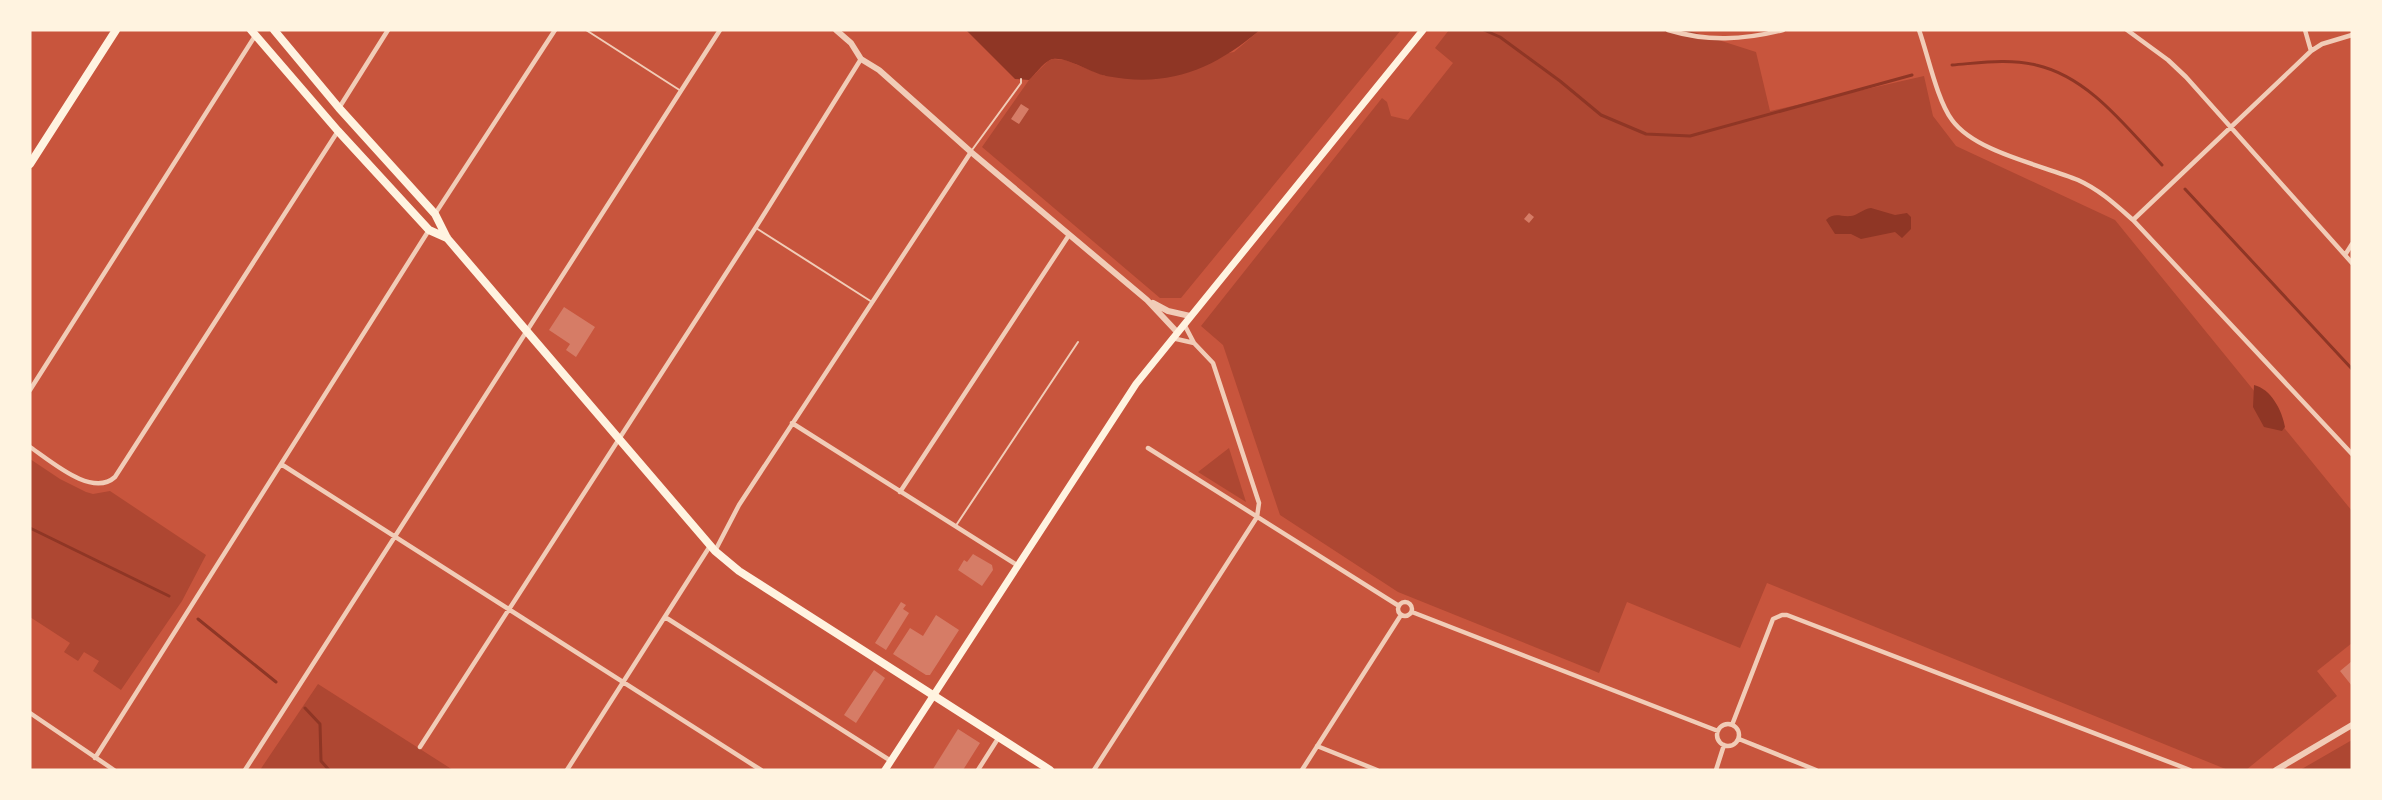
<svg xmlns="http://www.w3.org/2000/svg" width="2382" height="800" font-family="Signika,sans-serif">
<style>
.green{fill:#ae4732}
.water{fill:#8f3625}
.lines{fill:none;stroke-linecap:round;stroke-linejoin:round}
.stream{stroke:#8f3625;stroke-width:3}
.building{fill:#d67c66}
.service{stroke:#f1ccb7;stroke-width:2}
.minor{stroke:#f1ccb7;stroke-width:4.5}
.tertiary{stroke:#f1ccb7;stroke-width:6}
.secondary{stroke:#fff3e0;stroke-width:7}
.primary{stroke:#fff3e0;stroke-width:8}
</style>
<rect width="100%" height="100%" fill="#c8553d"/>
<path class="green" d="M 1260,30 L 1401,30 L 1181,298 L 1160,298 L 982,147 L 1029,80 L 1048,61 L 1053,59 L 1065,60 L 1105,76 L 1234,52 Z
M 1449,30 L 1687,30 L 1756,52 L 1770,111 L 1924,76 L 1933,116 L 1956,146 L 2115,220 L 2352,511 L 2352,643 L 2317,671 L 2337,696 L 2246,770 L 2228,770 L 1767,583 L 1740,648 L 1627,602 L 1599,673 L 1398,592 L 1280,515 L 1223,345 L 1201,326 L 1382,98 L 1387,102 L 1391,116 L 1408,120 L 1453,63 L 1435,48 Z
M 1229,448 L 1246,502 L 1198,472 Z
M 30,459 L 60,479 L 86,492 L 93,494 L 110,491 L 206,555 L 182,601 L 121,690 L 93,671 L 99,661 L 84,652 L 78,661 L 64,652 L 70,643 L 30,617 Z
M 318,684 L 453,770 L 260,770 Z
M 2352,740 L 2352,770 L 2300,770 Z"/>
<path class="water" d="M 966,30 L 1260,30 C 1212,70 1169,88 1106,76 C 1091,73 1067,57 1053,59 C 1045,60 1035,75 1029,80 L 1015,79 Z
M 1871,208 L 1895,215 L 1907,213 L 1911,217 L 1911,229 L 1902,238 L 1895,232 L 1861,239 L 1851,234 L 1835,234 L 1826,220 C 1834,212 1840,217 1851,216 C 1858,215 1863,209 1871,208 Z
M 2254,385 C 2271,389 2282,410 2285,427 L 2282,431 L 2264,427 L 2253,407 Z"/>
<g class="lines">
<path class="stream" d="M 1484,30 L 1500,37 L 1560,81 L 1601,115 L 1646,134 L 1690,136 L 1912,75
M 1952,65 C 1979,63 2008,58 2036,65 C 2089,77 2126,127 2162,165
M 2185,189 L 2352,369
M 30,528 L 169,596
M 198,619 L 276,682
M 305,708 L 320,724 L 321,761 L 329,770"/>
</g>
<path class="building" d="M 1021,104 L 1029,109 L 1019,124 L 1011,119 Z
M 1529,213 L 1534,217 L 1529,223 L 1524,219 Z
M 564,307 L 595,327 L 576,357 L 566,350 L 570,344 L 549,330 Z
M 973,554 L 992,565 L 993,570 L 982,586 L 958,570 L 964,560 L 967,562 Z
M 901,602 L 906,605 L 903,609 L 909,613 L 886,650 L 875,643 Z
M 936,615 L 959,630 L 930,675 L 926,675 L 893,654 L 910,628 L 923,636 Z
M 2352,661 L 2352,686 L 2340,671 Z
M 874,670 L 885,678 L 856,723 L 844,715 Z
M 958,729 L 980,743 L 963,770 L 935,770 L 933,769 Z"/>
<g class="lines">
<path class="service" d="M 586,30 L 681,91
M 972,150 L 1021,83 L 1021,79
M 756,228 L 872,302
M 955,527 L 1078,342"/>
<path class="minor" d="M 1668,30 C 1708,42 1743,40 1783,30
M 1919,30 C 1928,55 1937,100 1952,120 C 1975,152 2042,165 2078,180 C 2100,190 2116,205 2133,220 L 2352,454
M 2127,30 L 2168,60 L 2186,77 L 2352,263
M 2305,30 L 2311,51
M 339,108 L 388,30
M 435,214 L 555,30
M 2133,220 L 2311,51 L 2322,44 L 2352,35
M 2345,255 L 2352,244
M 1172,338 L 1194,343
M 30,390 L 255,36
M 792,423 L 1017,565
M 30,447 C 51,461 92,498 115,477 L 338,131
M 1148,448 L 1399,606
M 281,464 L 761,770
M 900,492 L 1069,235
M 715,551 L 739,505 L 971,152
M1398 609a7 7 0 1 1 14 0a7 7 0 1 1-14 0Z
M 1412,612 L 1718,731
M 665,617 L 891,761
M 30,713 L 114,770
M1717 735a11 11 0 1 1 22 0a11 11 0 1 1-22 0Z
M 1732,725 L 1773,619 L 1782,615 L 1787,615 L 2190,770
M 1739,739 L 1816,770
M 1317,746 L 1377,770
M 420,747 L 756,227 L 861,59
M 95,758 L 429,230
M 245,770 L 720,30
M 567,770 L 710,546
M 978,770 L 999,737
M 1094,770 L 1257,517 L 1259,503 L 1213,363 L 1194,343 L 1184,324
M 1302,770 L 1401,615
M 1716,770 L 1724,745"/>
<path class="tertiary" d="M 836,30 L 851,43 L 861,59 L 879,70 L 971,152 L 1147,300 L 1177,332
M 1153,303 L 1168,311 L 1190,316
M 2276,770 L 2352,725"/>
<path class="secondary" d="M 885,770 L 1136,384 L 1423,30"/>
<path class="primary" d="M 251,30 L 338,131 L 429,230 L 447,238
M 274,30 L 339,108 L 435,214 L 447,238 L 715,551 L 739,571 L 1050,770
M 30,164 L 116,30"/>
</g>
<rect width="2382" height="800" fill="none" stroke="#fff3e0" stroke-width="63"/>
</svg>
